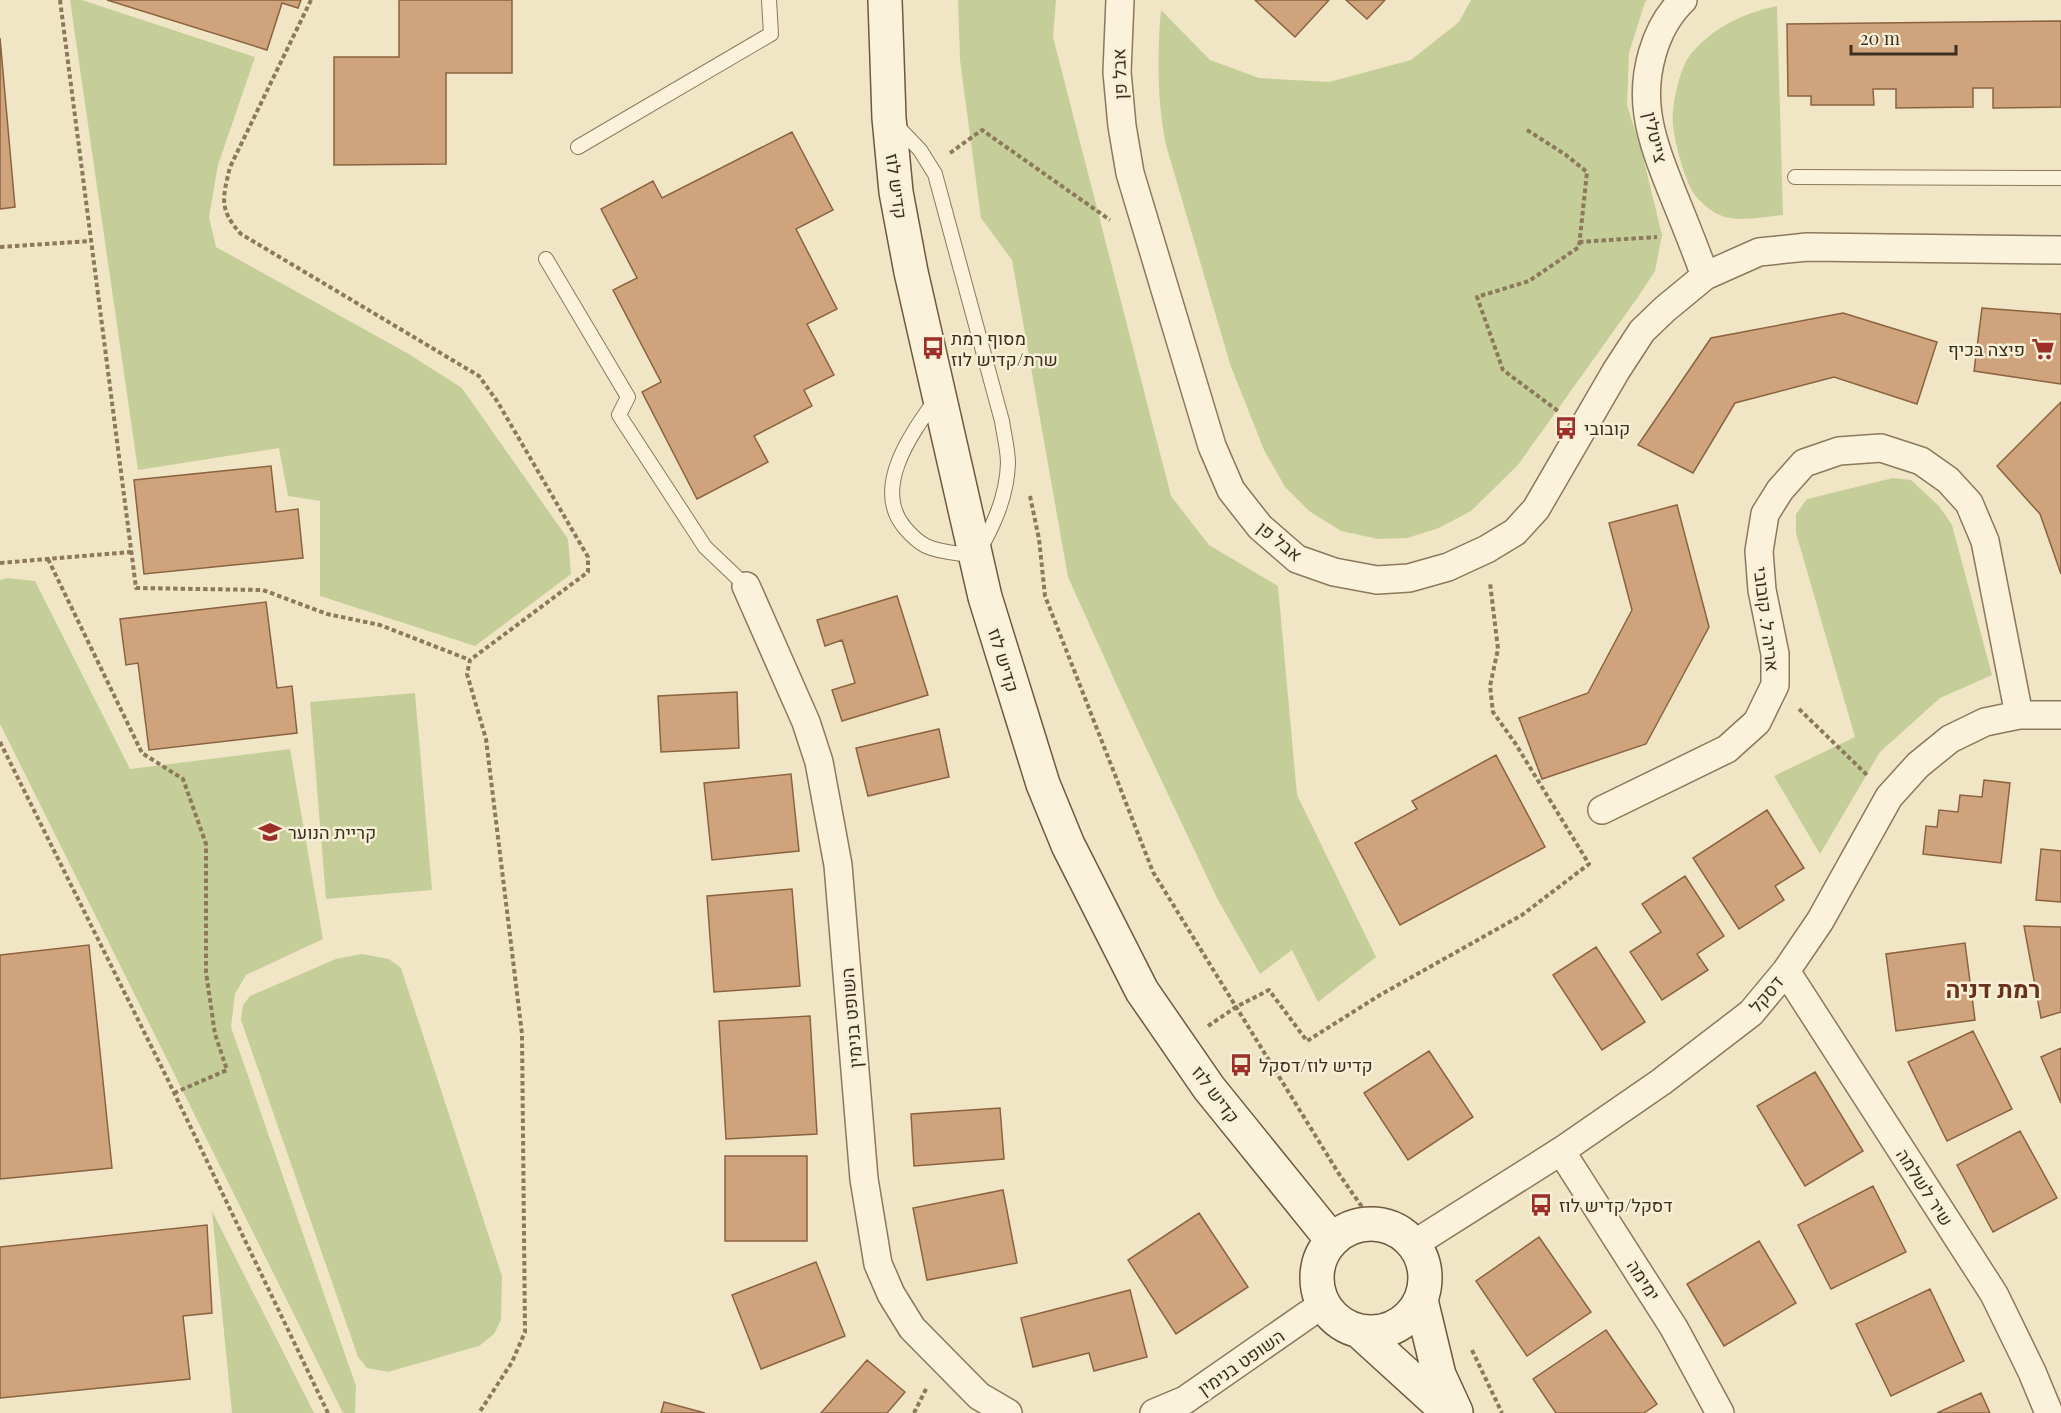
<svg xmlns="http://www.w3.org/2000/svg" width="2061" height="1413" font-family="'Playfair Display',Heebo,serif">
<style>
.green{fill:#c5ce99}
.building{fill:#cfa37b;stroke:#8c6340;stroke-width:1.5}
.lines{fill:none;stroke-linecap:round;stroke-linejoin:round}
.lane-casing{stroke:#8c785b;stroke-width:16}
.street-casing{stroke:#8c785b;stroke-width:30}
.secondary-casing{stroke:#6e593e;stroke-width:36}
.path{stroke:#8c785b;stroke-width:4;stroke-dasharray:4.5 3;stroke-linecap:butt}
.lane{stroke:#faf2da;stroke-width:14}
.street{stroke:#faf2da;stroke-width:27}
.secondary{stroke:#faf2da;stroke-width:33}
.labels{text-anchor:middle;dominant-baseline:central;stroke-width:5;stroke-linejoin:round;paint-order:stroke}
.street-label{font-size:18px;fill:#3c2f1f;stroke:#f7efd6}
.poi-label{font-size:18px;fill:#3c2f1f;stroke:#f7efd6;text-anchor:start}
.district-label{font-size:24px;font-weight:bold;fill:#69321d;stroke:#f7efd6}
</style>
<rect width="100%" height="100%" fill="#f0e6c6"/>
<path class="green" d="M 70,0 L 82,0 L 255,57 L 218,165 L 209,217 L 216,247 L 407,353 L 462,388 L 568,539 L 571,574 L 475,646 L 320,596 L 320,501 L 288,496 L 279,448 L 138,470 Z
M 958,0 L 1056,0 L 1053,37 L 1171,496 L 1209,545 L 1278,586 L 1297,795 L 1376,957 L 1318,1002 L 1292,950 L 1260,974 L 1217,898 L 1123,699 L 1068,577 L 1012,260 L 981,218 L 960,60 Z
M 1471,0 L 1647,0 L 1645,2 L 1629,53 L 1627,105 L 1641,149 L 1662,235 L 1655,271 L 1638,297 L 1518,465 L 1471,511 L 1439,528 L 1407,538 L 1378,539 L 1341,531 L 1309,511 L 1285,487 L 1264,450 L 1230,364 L 1166,145 C 1157,101 1157,55 1161,10 L 1210,60 L 1259,78 L 1329,82 L 1411,60 L 1459,22 Z
M 1777,6 L 1783,215 C 1761,217 1736,224 1715,213 C 1709,209 1699,201 1695,195 C 1685,183 1674,140 1673,125 C 1671,108 1679,72 1688,58 C 1709,29 1743,13 1777,6 Z
M 1893,478 L 1911,480 L 1939,506 L 1952,525 L 1992,675 L 1940,698 L 1880,752 L 1820,854 L 1774,776 L 1855,737 L 1796,533 L 1796,514 L 1807,499 Z
M 7,578 L 35,581 L 130,769 L 290,749 L 323,939 L 246,975 L 235,994 L 231,1027 L 356,1386 L 355,1413 L 343,1413 L 0,724 L 0,580 Z
M 415,693 L 432,890 L 326,899 L 310,702 Z
M 362,954 L 389,959 L 401,968 L 502,1276 L 501,1320 L 494,1334 L 479,1346 L 388,1372 L 367,1368 L 358,1357 L 241,1020 L 243,1005 L 250,996 L 336,959 Z
M 212,1211 L 314,1413 L 232,1413 Z"/>
<path class="building" d="M 107,0 L 301,0 L 298,8 L 282,3 L 267,50 Z
M 399,0 L 512,0 L 512,73 L 446,73 L 446,164 L 334,165 L 334,57 L 399,57 Z
M 1255,0 L 1329,0 L 1295,37 Z
M 1346,0 L 1385,0 L 1367,19 Z
M 2061,21 L 2061,107 L 1993,108 L 1993,88 L 1973,88 L 1973,107 L 1896,108 L 1896,89 L 1873,89 L 1874,105 L 1811,105 L 1811,96 L 1788,96 L 1787,24 Z
M 0,38 L 15,207 L 0,209 Z
M 792,132 L 833,210 L 796,229 L 837,309 L 807,324 L 834,375 L 804,390 L 812,406 L 754,436 L 768,462 L 697,499 L 642,392 L 661,382 L 613,290 L 637,278 L 601,209 L 653,181 L 662,198 Z
M 1982,308 L 2061,314 L 2061,384 L 1974,371 Z
M 1843,313 L 1937,342 L 1917,404 L 1834,377 L 1735,403 L 1693,473 L 1638,445 L 1711,338 Z
M 2061,402 L 2061,574 L 2040,514 L 1997,466 Z
M 271,466 L 276,512 L 298,509 L 303,558 L 144,574 L 134,480 Z
M 1677,505 L 1709,627 L 1646,744 L 1542,779 L 1519,718 L 1588,693 L 1632,610 L 1609,523 Z
M 897,596 L 928,695 L 842,721 L 832,690 L 855,683 L 842,640 L 825,646 L 817,620 Z
M 266,602 L 277,688 L 292,686 L 297,733 L 149,750 L 138,663 L 126,665 L 120,619 Z
M 737,692 L 739,748 L 661,752 L 658,696 Z
M 939,729 L 949,777 L 868,796 L 856,748 Z
M 1496,755 L 1545,847 L 1400,925 L 1355,843 L 1417,809 L 1412,801 Z
M 791,774 L 799,851 L 712,860 L 704,783 Z
M 1984,780 L 2010,783 L 2001,863 L 1923,854 L 1926,826 L 1937,827 L 1939,810 L 1958,812 L 1960,795 L 1982,797 Z
M 1767,810 L 1804,868 L 1775,886 L 1784,900 L 1739,929 L 1693,858 Z
M 2041,849 L 2061,851 L 2061,902 L 2036,900 Z
M 1685,876 L 1724,936 L 1697,954 L 1708,970 L 1662,1000 L 1630,952 L 1661,932 L 1642,904 Z
M 792,889 L 800,986 L 714,992 L 707,896 Z
M 2024,926 L 2061,927 L 2061,1012 L 2041,1018 Z
M 1965,943 L 1975,1020 L 1896,1031 L 1886,954 Z
M 89,945 L 112,1168 L 0,1179 L 0,955 Z
M 1596,947 L 1645,1022 L 1602,1050 L 1553,975 Z
M 810,1016 L 817,1134 L 726,1139 L 719,1021 Z
M 1973,1031 L 2012,1109 L 1947,1141 L 1908,1062 Z
M 2061,1048 L 2061,1103 L 2041,1057 Z
M 1429,1051 L 1473,1117 L 1408,1160 L 1364,1093 Z
M 1815,1072 L 1863,1151 L 1805,1186 L 1757,1106 Z
M 1000,1108 L 1004,1159 L 914,1166 L 911,1114 Z
M 2020,1131 L 2057,1198 L 1993,1232 L 1957,1165 Z
M 725,1156 L 807,1156 L 807,1241 L 725,1241 Z
M 1873,1186 L 1906,1252 L 1831,1289 L 1798,1225 Z
M 1003,1190 L 1017,1263 L 927,1280 L 913,1208 Z
M 1199,1213 L 1248,1287 L 1176,1334 L 1128,1260 Z
M 207,1225 L 212,1313 L 183,1316 L 190,1379 L 0,1398 L 0,1247 Z
M 1539,1237 L 1591,1312 L 1527,1356 L 1476,1281 Z
M 1759,1241 L 1796,1303 L 1724,1346 L 1687,1284 Z
M 816,1262 L 845,1336 L 761,1369 L 732,1295 Z
M 1930,1289 L 1964,1361 L 1891,1396 L 1856,1324 Z
M 1130,1290 L 1147,1357 L 1094,1371 L 1089,1353 L 1033,1367 L 1021,1318 Z
M 1606,1330 L 1657,1404 L 1644,1413 L 1556,1413 L 1533,1379 Z
M 867,1360 L 905,1392 L 887,1413 L 821,1413 Z
M 1981,1393 L 1990,1413 L 1937,1413 Z
M 664,1402 L 705,1413 L 661,1413 Z"/>
<g class="lines">
<g class="lane-casing">
<path id="lane" d="M 896,125 L 920,150 L 935,174 L 1002,421 C 1004,435 1008,450 1008,463 C 1007,497 993,527 976,556 C 959,553 941,553 926,546 C 918,542 911,535 905,528 C 871,488 912,433 936,399
M 578,147 L 771,34 L 769,0
M 1795,177 L 2061,178
M 546,259 L 628,397 L 619,415 L 705,547 L 746,586"/>
</g>
<g class="street-casing">
<path id="street" d="M 1120,0 L 1117,72 L 1122,126 L 1130,173 L 1212,446 L 1231,490 L 1260,527 L 1297,559 L 1334,572 L 1377,580 L 1409,578 L 1448,567 L 1487,549 L 1515,532 L 1536,509 L 1616,371 L 1642,331 L 1665,309 L 1705,276 L 1759,252 L 1807,247 L 2061,250
M 1683,0 C 1654,28 1642,75 1648,115 C 1652,142 1663,169 1673,194 C 1684,221 1695,248 1705,276
M 746,586 L 806,722 L 819,762 L 838,865 L 864,1179 L 878,1264 L 891,1294 L 912,1328 L 979,1396 L 1008,1413
M 1602,810 L 1727,749 L 1757,722 L 1775,685 L 1775,654 L 1762,590 L 1759,551 L 1765,514 L 1780,490 L 1804,463 L 1839,451 L 1881,448 L 1921,461 L 1948,480 L 1969,503 L 1985,541 L 2019,715
M 1786,971 L 1994,1294 L 2032,1372 L 2049,1413
M 1561,1151 L 1674,1328 L 1720,1413
M 1414,1244 L 1561,1151 L 1661,1082 L 1751,1013 L 1786,971 L 1820,921 L 1889,797 L 1918,765 L 1950,739 L 1985,722 L 2019,715 L 2061,715
M 1154,1413 L 1185,1400 L 1323,1304"/>
</g>
<g class="secondary-casing">
<path id="secondary" d="M 885,0 L 889,118 L 896,192 L 911,272 L 985,597 L 1043,784 L 1068,845 L 1142,991 L 1209,1088 L 1332,1240
M1317 1278a54 54 0 1 1 108 0a54 54 0 1 1-108 0Z
M 1421,1300 L 1439,1375 L 1456,1412
M 1359,1331 L 1449,1413"/>
</g>
<path class="path" d="M 60,0 L 136,588 L 263,590 L 327,614 L 380,625 L 470,660
M 311,0 L 230,167 C 223,197 218,209 241,234 L 479,376 L 497,401 L 588,557 L 588,572 L 470,660 L 467,674 L 486,739 L 522,1034 L 525,1332 L 512,1362 L 479,1413
M 1527,130 L 1566,155 L 1587,172 L 1579,247 L 1529,281 L 1477,297 L 1503,370 L 1558,411
M 950,153 L 982,130 L 1110,220
M 1579,242 L 1657,237
M 0,247 L 91,241
M 1030,496 L 1039,539 L 1045,596 L 1153,872 L 1339,1174 L 1374,1224
M 48,559 L 142,753 L 183,779 L 206,844 L 206,972 L 215,1034 L 227,1070 L 174,1093
M 0,563 L 131,552
M 1799,709 L 1867,775
M 0,742 L 167,1078 L 328,1413
M 1208,1026 L 1236,1007 L 1269,990 L 1307,1041 L 1380,995 L 1522,915 L 1589,864 L 1515,743 L 1493,712 L 1490,686 L 1498,649 L 1490,583
M 1472,1350 L 1502,1413
M 914,1413 L 927,1387"/>
<use href="#lane" class="lane"/>
<use href="#street" class="street"/>
<use href="#secondary" class="secondary"/>
</g>
<defs>
<g id="bus-bare" transform="scale(1.8)"><path d="M-5-6H5V4H4V6H2V4H-2V6H-4V4H-5ZM-3.5-4V0h7V-4ZM-3.5 1.2v1.5H-2V1.2ZM2 1.2v1.5H3.5V1.2Z" fill="#9c3029" stroke="#f7efd6" stroke-width="2.5" paint-order="stroke"/></g>
<g id="supermarket-bare" transform="scale(1.8)"><path d="M-6-5.5h2.5l.6 2H6L4.5 2H-2.5L-4.4-4H-6ZM-1.5 3.2a1.3 1.3 0 1 0 .1 0ZM3 3.2a1.3 1.3 0 1 0 .1 0Z" fill="#9c3029" stroke="#f7efd6" stroke-width="2.5" paint-order="stroke"/></g>
<g id="school-bare" transform="scale(1.8)"><path d="M0-5L7-2L0 1L-7-2ZM-4 1L0 2.5L4 1V4Q0 6-4 4Z" fill="#9c3029" stroke="#f7efd6" stroke-width="2.5" paint-order="stroke"/></g>
</defs>
<g fill-rule="evenodd">
<use href="#bus-bare" x="933" y="348"/>
<use href="#supermarket-bare" x="2043" y="349"/>
<use href="#bus-bare" x="1566" y="428"/>
<use href="#school-bare" x="270" y="832"/>
<use href="#bus-bare" x="1241" y="1065"/>
<use href="#bus-bare" x="1541" y="1205"/>
</g>
<g class="labels">
<g class="street-label">
<text transform="translate(1119 74) rotate(-92)">אבל פן</text>
<text transform="translate(1656 137) rotate(77)">צייטלין</text>
<text transform="translate(897 186) rotate(82)">קדיש לוז</text>
<text transform="translate(1280 541) rotate(39)">אבל פן</text>
<text transform="translate(1767 619) rotate(83)">אריה ל. קובובי</text>
<text transform="translate(1004 660) rotate(73)">קדיש לוז</text>
<text transform="translate(1766 994) rotate(-50)">דסקל</text>
<text transform="translate(851 1018) rotate(-95)">השופט בנימין</text>
<text transform="translate(1216 1094) rotate(53)">קדיש לוז</text>
<text transform="translate(1925 1187) rotate(57)">שיר לשלמה</text>
<text transform="translate(1644 1280) rotate(57)">ימימה</text>
<text transform="translate(1241 1362) rotate(-35)">השופט בנימין</text>
</g>
<g class="poi-label">
<text x="951" y="338">מסוף רמת<tspan x="951" dy="21">שרת/קדיש לוז</tspan></text>
<text x="2025" y="349" text-anchor="end">פיצה בכיף</text>
<text x="1584" y="428">קובובי</text>
<text x="288" y="832">קריית הנוער</text>
<text x="1259" y="1065">קדיש לוז/דסקל</text>
<text x="1559" y="1205">דסקל/קדיש לוז</text>
</g>
<g class="district-label">
<text x="1993" y="988">רמת דניה</text>
</g>
</g>
<path d="M1851 45v9h105v-9" fill="none" stroke="#3c2f1f" stroke-width="3"/>
<text x="1860" y="45" font-size="18" fill="#3c2f1f" stroke="#f7efd6" stroke-width="4.5" paint-order="stroke">20 m</text>
</svg>
